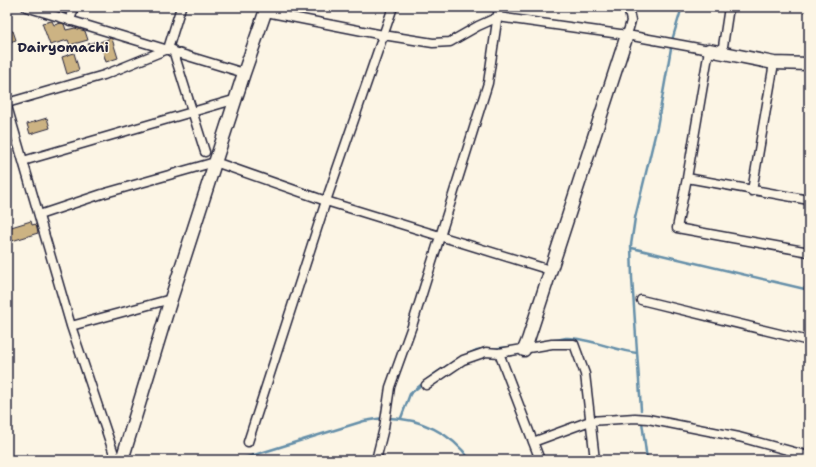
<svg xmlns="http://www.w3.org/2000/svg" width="816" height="467" font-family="'Shantell Sans',sans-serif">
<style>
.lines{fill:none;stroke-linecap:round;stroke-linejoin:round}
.stream{stroke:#658fa9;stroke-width:2.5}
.building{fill:#ccb383;stroke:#22223b}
.street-casing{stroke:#22223b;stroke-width:11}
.secondary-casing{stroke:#22223b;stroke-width:15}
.street{stroke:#fcf5e5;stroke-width:8}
.secondary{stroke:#fcf5e5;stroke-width:12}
.labels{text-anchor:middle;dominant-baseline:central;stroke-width:3;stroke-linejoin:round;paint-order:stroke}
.quarter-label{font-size:14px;font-weight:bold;fill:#22223b;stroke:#fcf5e5}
</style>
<rect width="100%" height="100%" fill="#fcf5e5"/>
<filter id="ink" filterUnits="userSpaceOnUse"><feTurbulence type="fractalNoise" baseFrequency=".025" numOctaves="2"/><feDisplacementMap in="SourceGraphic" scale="8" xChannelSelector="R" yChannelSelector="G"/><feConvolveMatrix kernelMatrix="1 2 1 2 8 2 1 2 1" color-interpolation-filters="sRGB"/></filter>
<g filter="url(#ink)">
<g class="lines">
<path class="stream" d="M 632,248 L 809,290
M 554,340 C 558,340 562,339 566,338 C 587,337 615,351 637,353
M 490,349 L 511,347
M 464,356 L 477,350 L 483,349
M 641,410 L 632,278 L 631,245 L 635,218 L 657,127 L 673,37 L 682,7
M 388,418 C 419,418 452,433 470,460
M 401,418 L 410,394 L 433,375 L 459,358
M 642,422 L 647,460
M 238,460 L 364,421 L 383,418"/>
</g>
<path class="building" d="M 61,7 L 68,7 L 66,13 L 60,12 Z
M 52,21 L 54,25 L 61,23 L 64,24 L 66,30 L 75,28 L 85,31 L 88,40 L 70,45 L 68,40 L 50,45 L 42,23 Z
M 13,31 L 16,40 L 7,43 L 7,32 Z
M 111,38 L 112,39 L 118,58 L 106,62 L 100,42 Z
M 97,41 L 99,47 L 90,50 L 88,44 Z
M 74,53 L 79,70 L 67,74 L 62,57 Z
M 47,118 L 50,128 L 30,134 L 27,124 Z
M 31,221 L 32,225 L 36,224 L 38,233 L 12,241 L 8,228 Z"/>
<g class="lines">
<g class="street-casing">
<path id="street" d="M 26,7 L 244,73
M 266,12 L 383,35 L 433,43 L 450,42 L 478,26 L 498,17 L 627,35 L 709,50 L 687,178 L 677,228 L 809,252
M 70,21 L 74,7
M 627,35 L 631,21 L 628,7
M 173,50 L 205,152
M 722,53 L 729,7
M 7,103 L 104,75 L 168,49 L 181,7
M 7,106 L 71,326 L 116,460
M 23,161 L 230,101 L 235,102
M 687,178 L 809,200
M 752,191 L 774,63
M 39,215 L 102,194 L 215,162 L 326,201 L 550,270
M 641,300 L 809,341
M 71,326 L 171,299
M 499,353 L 540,460
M 426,385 L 463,360 L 486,352 L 499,353 L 552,344 L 574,344 L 585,374 L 595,460
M 248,442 L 326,201 L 393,7
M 533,442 L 590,421 L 635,418 L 648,419 L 739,437 L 809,456
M 376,460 L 384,428 L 390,387 L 412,326 L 488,83 L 499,7"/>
</g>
<g class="secondary-casing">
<path id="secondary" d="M 709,50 L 774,63 L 809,64
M 524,350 L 528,340 L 627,35
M 122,460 L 171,299 L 244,73 L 267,7"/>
</g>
<use href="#street" class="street"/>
<use href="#secondary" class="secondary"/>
</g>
</g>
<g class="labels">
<g class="quarter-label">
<text x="63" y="47">Dairyomachi</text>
</g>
</g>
<rect width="816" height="467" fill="none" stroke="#fcf5e5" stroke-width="24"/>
<rect x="12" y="12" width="792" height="443" fill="none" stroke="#22223b" stroke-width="1.5" filter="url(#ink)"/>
</svg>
